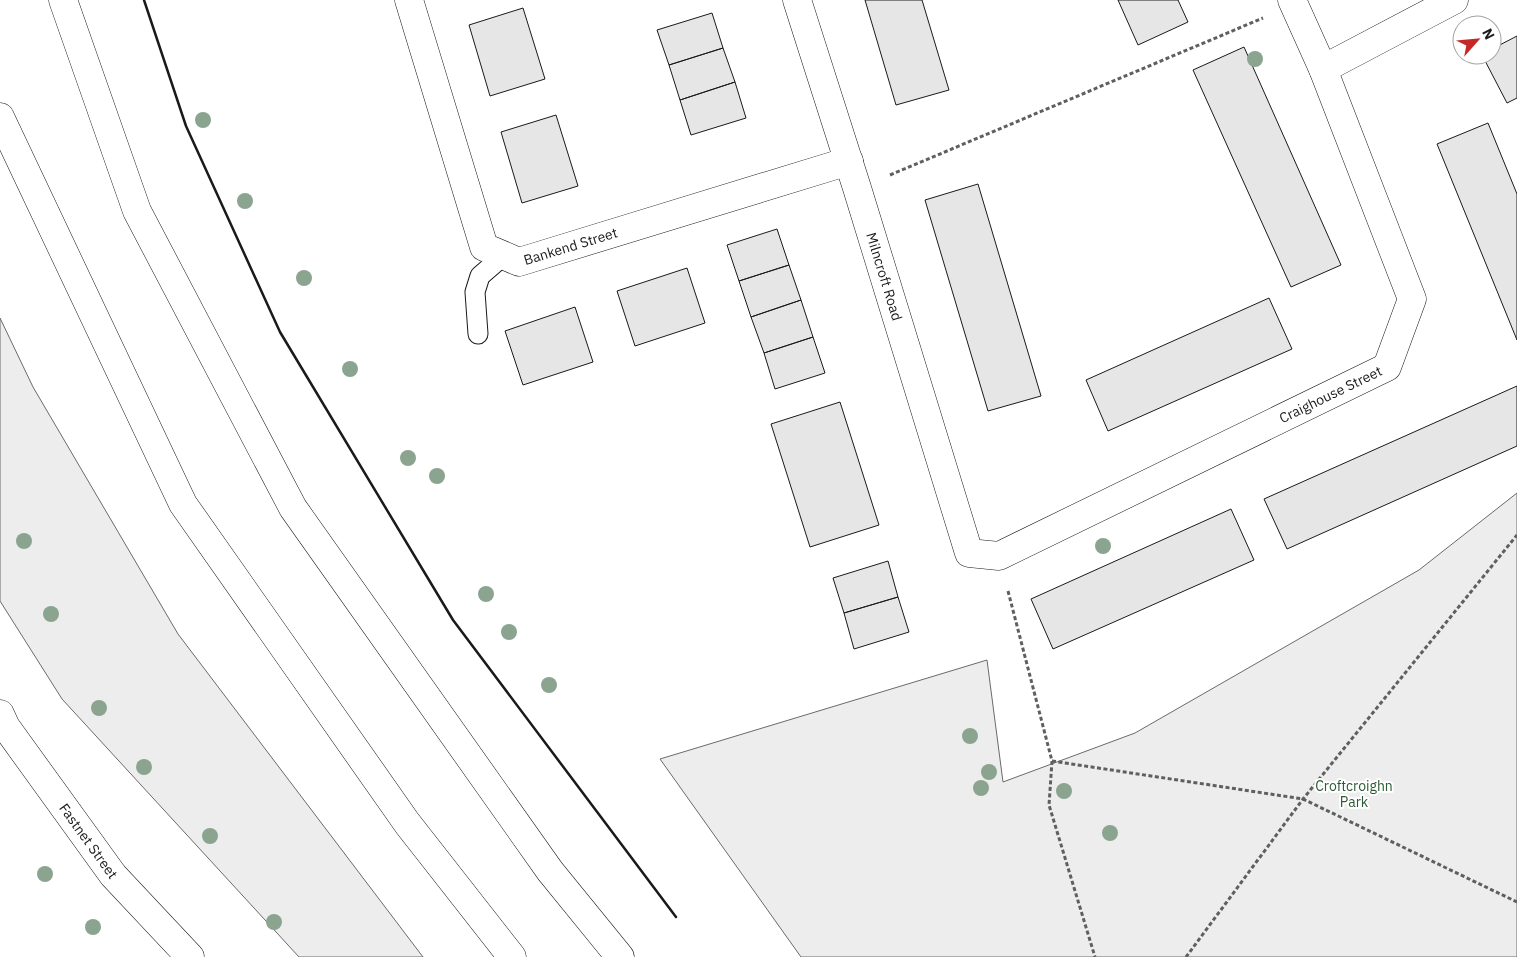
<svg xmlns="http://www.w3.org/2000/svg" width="1517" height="957" font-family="'IBM Plex Sans',sans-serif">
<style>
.built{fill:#ededed;stroke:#6a6a6a}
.building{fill:#e6e6e6;stroke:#1a1a1a}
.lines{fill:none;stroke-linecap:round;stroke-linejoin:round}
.service-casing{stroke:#1a1a1a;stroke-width:21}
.minor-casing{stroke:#1a1a1a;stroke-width:29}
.motorway-casing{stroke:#1a1a1a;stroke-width:29}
.path{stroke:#5f5f5f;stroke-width:3;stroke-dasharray:4 2.5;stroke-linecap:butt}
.service{stroke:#fff;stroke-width:19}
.minor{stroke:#fff;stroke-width:28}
.motorway{stroke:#fff;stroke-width:28}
.wall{stroke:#1a1a1a;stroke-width:2.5}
.tree{fill:#8aa48f}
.labels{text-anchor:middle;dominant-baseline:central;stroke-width:4;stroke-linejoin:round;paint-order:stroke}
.street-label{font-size:14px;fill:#1a1a1a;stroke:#fff}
.park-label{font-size:14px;fill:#2b5a34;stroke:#fff}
</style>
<rect width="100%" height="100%" fill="#fff"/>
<path class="built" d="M 0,318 L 33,387 L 178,634 L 423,957 L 299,957 L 62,699 L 0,601 Z
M 1517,493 L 1517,957 L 801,957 L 660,759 L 987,660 L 1003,782 L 1135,733 L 1419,570 Z"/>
<path class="building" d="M 865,0 L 922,0 L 949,90 L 896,105 Z
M 1118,0 L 1178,0 L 1188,22 L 1138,45 Z
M 523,8 L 545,79 L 490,96 L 469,25 Z
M 712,13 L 723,48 L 669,65 L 657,30 Z
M 1517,36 L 1517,98 L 1507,103 L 1482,55 L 1492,55 L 1492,49 Z
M 1244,47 L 1341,265 L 1291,287 L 1193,70 Z
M 723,48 L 735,82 L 680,100 L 669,65 Z
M 735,82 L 746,118 L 691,135 L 680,100 Z
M 556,115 L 578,186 L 522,203 L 501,132 Z
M 1488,123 L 1517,194 L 1517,340 L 1437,144 Z
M 978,184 L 1041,396 L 988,411 L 925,200 Z
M 777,229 L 789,265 L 739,281 L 727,245 Z
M 789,265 L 801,300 L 751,317 L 739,281 Z
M 687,268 L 705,323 L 635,346 L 617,291 Z
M 1269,298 L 1292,349 L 1108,431 L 1086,380 Z
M 801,300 L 813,337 L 764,353 L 751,317 Z
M 575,307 L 593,362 L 523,385 L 505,331 Z
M 813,337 L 825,373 L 775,389 L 764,353 Z
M 1517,386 L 1517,446 L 1287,549 L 1264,499 Z
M 840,402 L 879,525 L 810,547 L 771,424 Z
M 1231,509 L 1254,560 L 1053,649 L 1031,599 Z
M 888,561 L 898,597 L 844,613 L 833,578 Z
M 898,597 L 909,632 L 854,649 L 844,613 Z"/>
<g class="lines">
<g class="service-casing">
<path id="service" d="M 478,334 L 475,292 L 480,276 L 503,256"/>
</g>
<g class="minor-casing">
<g id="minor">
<path id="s1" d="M 409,0 L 484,247 L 519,262 L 849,161"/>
<path id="s2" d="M 797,0 L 857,188 L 969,553 L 999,556 L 1387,367 L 1412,299 L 1323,69 L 1292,0"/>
<path d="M 1323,69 L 1454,0"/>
<path id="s3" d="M 0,714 L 6,727 L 113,875 L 190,957"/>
</g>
</g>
<g class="motorway-casing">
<path id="motorway" d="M 63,0 L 137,211 L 293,508 L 550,871 L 620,957
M 0,117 L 183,504 L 407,823 L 512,957"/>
</g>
<path class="path" d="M 890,175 L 1263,18
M 1008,591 L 1052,761 L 1049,805 L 1095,957
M 1052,761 L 1303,799 L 1517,902
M 1186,957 L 1303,799 L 1517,535"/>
<use href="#service" class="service"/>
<use href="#minor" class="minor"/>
<use href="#motorway" class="motorway"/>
<path class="wall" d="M 144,0 L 186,126 L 280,332 L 453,620 L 676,917"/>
</g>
<g class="tree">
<circle cx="1255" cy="59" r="8"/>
<circle cx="203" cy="120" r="8"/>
<circle cx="245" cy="201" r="8"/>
<circle cx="304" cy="278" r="8"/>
<circle cx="350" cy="369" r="8"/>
<circle cx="408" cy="458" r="8"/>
<circle cx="437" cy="476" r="8"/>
<circle cx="24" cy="541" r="8"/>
<circle cx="1103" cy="546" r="8"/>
<circle cx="486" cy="594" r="8"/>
<circle cx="51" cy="614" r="8"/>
<circle cx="509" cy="632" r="8"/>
<circle cx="549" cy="685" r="8"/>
<circle cx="99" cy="708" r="8"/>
<circle cx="970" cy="736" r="8"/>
<circle cx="144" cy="767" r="8"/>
<circle cx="989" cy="772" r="8"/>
<circle cx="981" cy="788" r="8"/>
<circle cx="1064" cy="791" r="8"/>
<circle cx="1110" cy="833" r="8"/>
<circle cx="210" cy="836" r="8"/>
<circle cx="45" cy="874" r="8"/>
<circle cx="274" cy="922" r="8"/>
<circle cx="93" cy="927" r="8"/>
</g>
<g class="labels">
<g class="street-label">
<text stroke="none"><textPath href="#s1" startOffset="350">Bankend Street</textPath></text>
<text stroke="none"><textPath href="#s2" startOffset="290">Milncroft Road</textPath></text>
<text stroke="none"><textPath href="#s2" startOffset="978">Craighouse Street</textPath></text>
<text stroke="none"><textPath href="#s3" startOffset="155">Fastnet Street</textPath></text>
</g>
<g class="park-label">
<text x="1354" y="786">Croftcroighn<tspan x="1354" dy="16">Park</tspan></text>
</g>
</g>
<g transform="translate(1477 40) rotate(63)"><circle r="24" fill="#ffffff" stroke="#a3a3a3"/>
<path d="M0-4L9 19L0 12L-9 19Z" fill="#c62828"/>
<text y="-8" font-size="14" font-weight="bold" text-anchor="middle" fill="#1a1a1a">N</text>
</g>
</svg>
